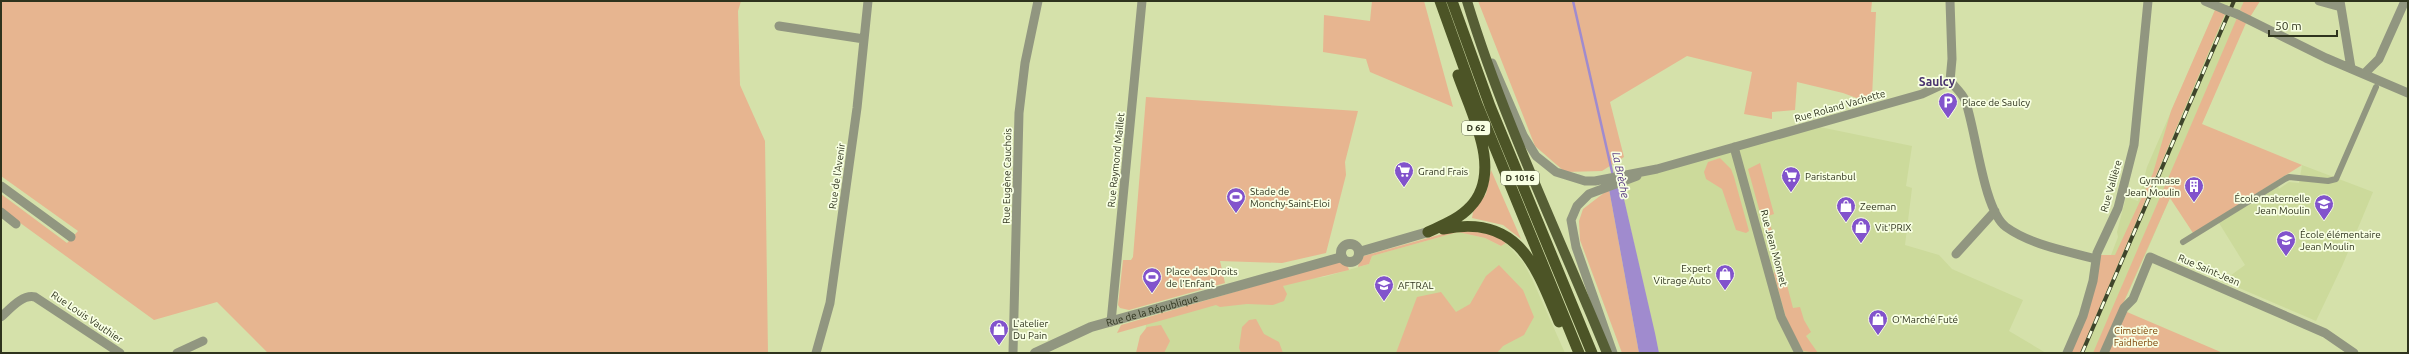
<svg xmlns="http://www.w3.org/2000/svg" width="2409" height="354" font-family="Ubuntu,sans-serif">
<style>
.built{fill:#ccda9b}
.green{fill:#e7b590}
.water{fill:#a08bce}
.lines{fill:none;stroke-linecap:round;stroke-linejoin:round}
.stream{stroke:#a08bce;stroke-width:2.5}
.pedestrian{stroke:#919680;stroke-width:6}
.minor{stroke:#919680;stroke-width:9}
.tertiary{stroke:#919680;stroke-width:10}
.primary{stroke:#565e35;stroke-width:10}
.trunk{stroke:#4c5426;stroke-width:11}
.rail-casing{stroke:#3f452b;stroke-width:4}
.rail{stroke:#f8ffe3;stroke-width:2.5;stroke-dasharray:8;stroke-linecap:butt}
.minor-bridge{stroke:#919680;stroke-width:9}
.labels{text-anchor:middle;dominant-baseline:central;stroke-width:3.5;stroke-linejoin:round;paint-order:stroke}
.shield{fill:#f8ffe3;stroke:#6b7058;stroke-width:1}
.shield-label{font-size:9px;font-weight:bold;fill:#2e331d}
.poi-label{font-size:10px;fill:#2e331d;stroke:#f8ffe3;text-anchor:start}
.street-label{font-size:10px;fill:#2e331d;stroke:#f8ffe3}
.park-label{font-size:10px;fill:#7e4406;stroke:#f8ffe3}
.water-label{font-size:11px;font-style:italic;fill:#4e2e7e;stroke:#f8ffe3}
.quarter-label{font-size:12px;font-weight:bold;fill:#48326e;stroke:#f8ffe3}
</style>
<rect width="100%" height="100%" fill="#d5e1aa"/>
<path class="built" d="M 2219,1 L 2260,1 L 2243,28 L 2147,251 L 2101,353 L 2070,353 L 2101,255 L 2111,255 L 2118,237 L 2117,232 L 2126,197 L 2138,201 L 2147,167 Z
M 1810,125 L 1912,146 L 1906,186 L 1912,188 L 1905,245 L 1939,255 L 1952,269 L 2023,300 L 2009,331 L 2046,353 L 1659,353 L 1620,183 Z
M 2302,165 L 2373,192 L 2343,264 L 2316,321 L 2223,281 L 2245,265 L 2219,223 L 2278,186 L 2279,189 L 2289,182 L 2299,183 Z
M 1458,232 L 1485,238 L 1501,246 L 1506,243 L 1523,262 L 1532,279 L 1565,353 L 1144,353 L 1146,324 L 1306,279 L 1324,277 L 1369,264 L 1372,256 Z"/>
<path class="green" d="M 1,1 L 741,1 L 738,11 L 740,85 L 765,141 L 768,353 L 268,353 L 217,302 L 154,320 L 1,209 L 1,194 L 67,243 L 78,231 L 1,176 Z
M 1372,1 L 1424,1 L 1453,107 L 1370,72 L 1366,59 L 1323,52 L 1324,15 L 1370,21 Z
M 1478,1 L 1872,1 L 1871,12 L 1876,12 L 1872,97 L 1862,100 L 1843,93 L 1797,82 L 1795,110 L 1772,112 L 1772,119 L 1744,114 L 1752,72 L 1687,56 L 1610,102 L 1624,157 L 1602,171 L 1565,172 L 1535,146 Z
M 2244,1 L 2260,1 L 2250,17 L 2240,10 Z
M 2215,10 L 2225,14 L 2080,353 L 2070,353 L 2101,255 L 2115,255 L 2153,173 L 2171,111 Z
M 2237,18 L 2246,23 L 2202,124 L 2302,165 L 2193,233 L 2170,198 L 2101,353 L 2093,353 Z
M 1146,97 L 1358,111 L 1345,162 L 1346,175 L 1326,253 L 1282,263 L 1220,261 L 1225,283 L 1129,310 L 1120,308 L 1118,305 L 1123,260 L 1131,260 L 1133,257 Z
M 1720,158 L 1731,169 L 1734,177 L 1749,231 L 1746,233 L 1736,230 L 1722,189 L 1706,179 L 1704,172 L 1708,162 Z
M 1760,163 L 1774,214 L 1768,216 L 1777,250 L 1770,249 L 1748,169 Z
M 1491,170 L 1521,239 L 1503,225 L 1472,218 L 1473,212 L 1486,194 Z
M 1609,189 L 1639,353 L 1622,353 L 1580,240 L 1579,221 L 1583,209 Z
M 1460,229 L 1494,235 L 1506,243 L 1501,246 L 1485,238 L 1458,232 L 1372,256 L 1369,264 L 1358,267 L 1360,257 Z
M 1341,261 L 1347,264 L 1349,270 L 1283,286 L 1287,294 L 1284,301 L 1273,305 L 1247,304 L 1220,307 L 1216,305 L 1117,333 L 1121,325 Z
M 1781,262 L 1793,308 L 1800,307 L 1804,320 L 1811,332 L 1806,336 L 1818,353 L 1803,351 L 1787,322 L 1774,274 L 1776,267 Z
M 1499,265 L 1523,290 L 1534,317 L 1524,335 L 1503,346 L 1497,353 L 1396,353 L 1417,297 L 1441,292 L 1456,312 L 1470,304 L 1486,276 Z
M 2127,312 L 2223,353 L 2108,353 Z
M 1256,319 L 1264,334 L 1279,342 L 1283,353 L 1241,353 L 1239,348 L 1242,327 L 1249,320 Z
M 1161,325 L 1170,341 L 1164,353 L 1136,353 L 1140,336 L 1147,327 Z"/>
<path class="water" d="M 1621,186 L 1655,333 L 1659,353 L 1639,353 L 1609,189 Z"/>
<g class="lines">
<path class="stream" d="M 1573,1 L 1613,176"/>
<path class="pedestrian" d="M 2183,242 L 2285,179 L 2289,177 L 2328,181 L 2336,179 L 2376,87"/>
<path class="minor" d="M 2205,1 L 2226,10
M 2319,1 L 2341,7
M 2340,1 L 2351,68
M 2237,14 L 2326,58 L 2408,93
M 779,26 L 864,39
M 1492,63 L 1523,135 L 1536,156 L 1556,172 L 1585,181 L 1595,181 L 1657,169 L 1922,94 L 1950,81
M 2364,74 L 2379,59 L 2405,1
M 1950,81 C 1955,87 1962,93 1965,100 C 1976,129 1983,210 2006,227 C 2031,245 2067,251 2096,259
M 1950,81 L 1952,59 L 1950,1
M 1734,147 L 1781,317 L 1799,353
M 1,186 L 71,237
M 1,212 L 16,224
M 1956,254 L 1995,211
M 1,317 C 10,309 22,294 35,297 L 120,353
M 1111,322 L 1142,1
M 177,353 L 203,341
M 816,353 L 830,303 L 857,108 L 868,1
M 1013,353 L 1019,113 L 1025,63 L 1038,1
M 1613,353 L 1576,247 L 1571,220 L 1577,206 L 1589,194 L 1637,176
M 2067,353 L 2083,316 L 2093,281 L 2097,253 L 2118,208 L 2134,145 L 2148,1
M 2104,353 L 2124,308 L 2133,299 L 2150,257 L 2325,333 L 2354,353"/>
<g class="tertiary">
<circle cx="1350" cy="253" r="9"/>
<path d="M 1359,252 L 1428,232"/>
<path id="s1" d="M 1035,353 L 1091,327 L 1342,257"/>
</g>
<path class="primary" d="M 1467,1 C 1503,120 1560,238 1607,353"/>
<path class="trunk" d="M 1440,1 L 1477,104 L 1579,353
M 1452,1 L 1490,106 L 1592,353
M 1443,229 C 1518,214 1535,264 1559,322
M 1428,232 C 1443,225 1459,219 1470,207 C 1504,172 1471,113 1458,75"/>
<g class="rail-casing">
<path id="rail" d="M 2082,353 L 2234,1"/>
</g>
<use href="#rail" class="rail"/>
<path class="minor-bridge" d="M 2226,10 L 2237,14"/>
</g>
<defs>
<g id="parking-pin" transform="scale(1)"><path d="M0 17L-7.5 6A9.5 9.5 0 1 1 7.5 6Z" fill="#8253cc" stroke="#f8ffe3"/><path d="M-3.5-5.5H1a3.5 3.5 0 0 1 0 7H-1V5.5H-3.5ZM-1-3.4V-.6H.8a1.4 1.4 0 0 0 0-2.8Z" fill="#fff"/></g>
<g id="supermarket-pin" transform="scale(1)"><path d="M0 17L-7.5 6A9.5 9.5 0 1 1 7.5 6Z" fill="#8253cc" stroke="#f8ffe3"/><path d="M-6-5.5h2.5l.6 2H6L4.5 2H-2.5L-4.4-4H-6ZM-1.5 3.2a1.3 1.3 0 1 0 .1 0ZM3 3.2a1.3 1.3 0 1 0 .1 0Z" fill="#fff"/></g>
<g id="building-pin" transform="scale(1)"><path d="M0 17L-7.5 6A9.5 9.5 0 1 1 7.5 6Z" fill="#8253cc" stroke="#f8ffe3"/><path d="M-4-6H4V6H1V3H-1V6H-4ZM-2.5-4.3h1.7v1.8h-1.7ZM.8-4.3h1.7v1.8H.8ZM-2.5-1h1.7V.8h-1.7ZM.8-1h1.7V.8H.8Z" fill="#fff"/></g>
<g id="stadium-pin" transform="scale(1)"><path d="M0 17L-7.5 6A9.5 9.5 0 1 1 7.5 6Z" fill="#8253cc" stroke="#f8ffe3"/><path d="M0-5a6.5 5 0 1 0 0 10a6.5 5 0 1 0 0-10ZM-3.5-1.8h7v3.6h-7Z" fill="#fff"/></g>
<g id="school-pin" transform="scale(1)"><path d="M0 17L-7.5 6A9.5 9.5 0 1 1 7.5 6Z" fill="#8253cc" stroke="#f8ffe3"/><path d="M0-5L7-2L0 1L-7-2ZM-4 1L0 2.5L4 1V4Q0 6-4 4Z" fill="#fff"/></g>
<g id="shop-pin" transform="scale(1)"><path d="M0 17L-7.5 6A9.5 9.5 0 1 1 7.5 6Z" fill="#8253cc" stroke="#f8ffe3"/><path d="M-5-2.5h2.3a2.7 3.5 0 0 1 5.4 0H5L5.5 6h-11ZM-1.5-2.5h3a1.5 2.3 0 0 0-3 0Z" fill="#fff"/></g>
<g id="university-pin" transform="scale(1)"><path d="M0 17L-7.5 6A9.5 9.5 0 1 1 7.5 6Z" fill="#8253cc" stroke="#f8ffe3"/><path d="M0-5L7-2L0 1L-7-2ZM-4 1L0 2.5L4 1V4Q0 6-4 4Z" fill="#fff"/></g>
</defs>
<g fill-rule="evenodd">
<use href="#parking-pin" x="1948" y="102"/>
<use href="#supermarket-pin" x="1404" y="171"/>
<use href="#supermarket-pin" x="1791" y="176"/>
<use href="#building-pin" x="2194" y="186"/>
<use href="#stadium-pin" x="1236" y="197"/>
<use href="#school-pin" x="2324" y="204"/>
<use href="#shop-pin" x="1846" y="206"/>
<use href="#shop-pin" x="1861" y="227"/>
<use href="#school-pin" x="2286" y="240"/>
<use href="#shop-pin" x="1725" y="274"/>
<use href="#stadium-pin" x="1152" y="277"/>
<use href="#university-pin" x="1384" y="285"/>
<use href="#shop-pin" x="1878" y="319"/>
<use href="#shop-pin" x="999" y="329"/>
</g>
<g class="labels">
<g class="shield">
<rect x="1462" y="121" width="28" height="14" rx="3"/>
<rect x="1501" y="171" width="38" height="14" rx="3"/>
</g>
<g class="shield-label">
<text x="1476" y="128">D 62</text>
<text x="1520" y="178">D 1016</text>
</g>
<g class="poi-label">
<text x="1962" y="102">Place de Saulcy</text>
<text x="1418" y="171">Grand Frais</text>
<text x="1805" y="176">Paristanbul</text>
<text x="2180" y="180" text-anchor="end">Gymnase<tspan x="2180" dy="12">Jean Moulin</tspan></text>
<text x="1250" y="191">Stade de<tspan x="1250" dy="12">Monchy-Saint-Eloi</tspan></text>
<text x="2310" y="198" text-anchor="end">École maternelle<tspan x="2310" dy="12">Jean Moulin</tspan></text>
<text x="1860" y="206">Zeeman</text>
<text x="1875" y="227">Vit'PRIX</text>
<text x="2300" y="234">École élémentaire<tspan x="2300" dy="12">Jean Moulin</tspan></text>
<text x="1711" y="268" text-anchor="end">Expert<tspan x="1711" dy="12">Vitrage Auto</tspan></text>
<text x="1166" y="271">Place des Droits<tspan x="1166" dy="12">de l'Enfant</tspan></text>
<text x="1398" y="285">AFTRAL</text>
<text x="1892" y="319">O'Marché Futé</text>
<text x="1013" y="323">L'atelier<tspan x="1013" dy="12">Du Pain</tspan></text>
</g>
<g class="street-label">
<text transform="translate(1840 106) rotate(-16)">Rue Roland Vachette</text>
<text transform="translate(1116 160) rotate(-84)">Rue Raymond Maillet</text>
<text transform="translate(837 176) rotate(-82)">Rue de l'Avenir</text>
<text transform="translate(1007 176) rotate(-89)">Rue Eugène Cauchois</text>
<text transform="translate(2111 186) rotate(-74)">Rue Vallière</text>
<text transform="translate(1774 248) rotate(75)">Rue Jean Monnet</text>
<text transform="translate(2209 270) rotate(23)">Rue Saint-Jean</text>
<text stroke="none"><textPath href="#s1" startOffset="125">Rue de la République</textPath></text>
<text transform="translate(87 317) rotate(34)">Rue Louis Vauthier</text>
</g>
<g class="park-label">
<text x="2136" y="330">Cimetière<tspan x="2136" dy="12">Faidherbe</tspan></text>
</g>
<g class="water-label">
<text transform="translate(1621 175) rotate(78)">La Brèche</text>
</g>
<g class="quarter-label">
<text x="1937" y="81">Saulcy</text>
</g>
</g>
<rect width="2409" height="354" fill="none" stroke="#2e331d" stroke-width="4"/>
<path d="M2269 30v6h68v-6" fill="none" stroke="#2e331d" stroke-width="2"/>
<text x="2275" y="30" font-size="12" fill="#2e331d" stroke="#f8ffe3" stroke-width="3" paint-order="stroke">50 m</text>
</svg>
